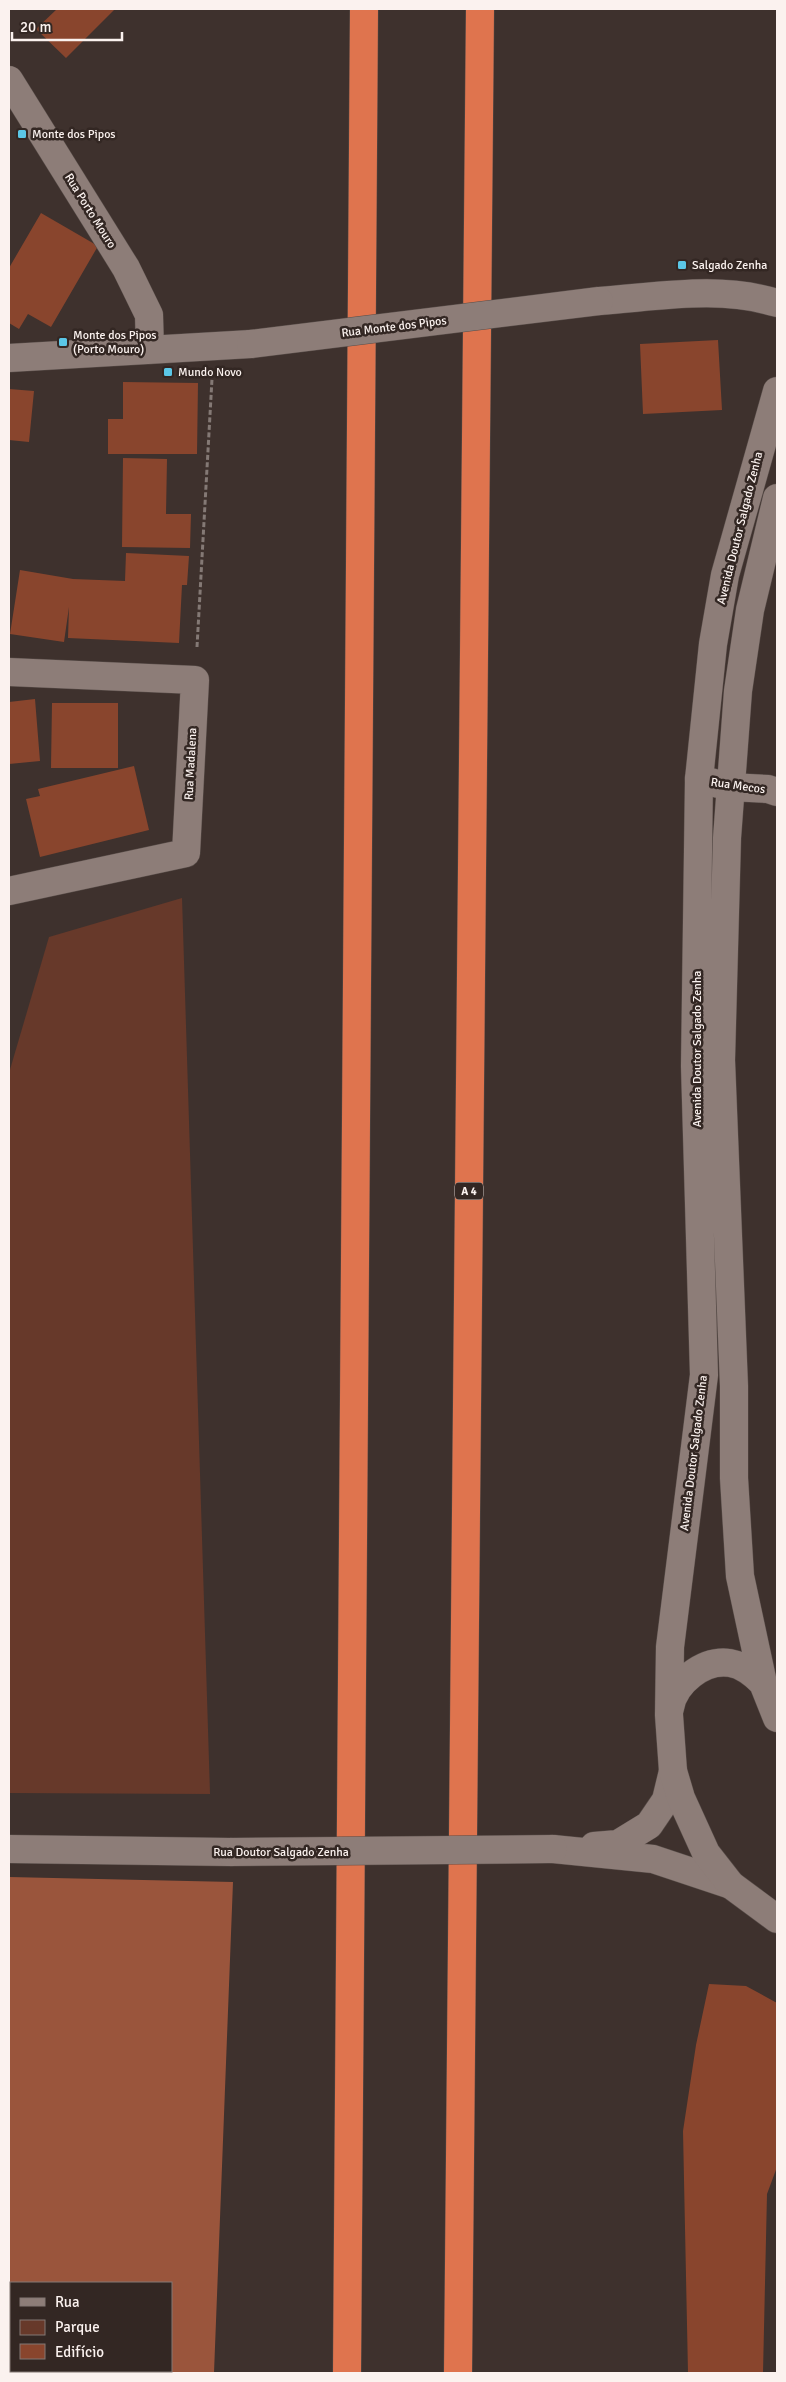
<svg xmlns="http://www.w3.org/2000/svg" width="786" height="2382" font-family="Signika,sans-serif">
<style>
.green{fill:#67392a}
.forest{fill:#9a553c;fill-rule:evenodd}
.building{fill:#89452d}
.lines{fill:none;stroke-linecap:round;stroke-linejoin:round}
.minor-casing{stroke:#584d49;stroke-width:29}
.secondary-casing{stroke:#584d49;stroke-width:29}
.motorway-casing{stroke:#584d49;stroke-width:29}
.path{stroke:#847975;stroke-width:3;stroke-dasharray:5 2.5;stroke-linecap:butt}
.minor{stroke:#8d7d78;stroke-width:28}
.secondary{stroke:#8d7d78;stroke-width:28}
.motorway{stroke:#df744e;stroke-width:28}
.minor-bridge-casing{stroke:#584d49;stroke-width:29;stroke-linecap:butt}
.minor-bridge{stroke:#8d7d78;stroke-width:28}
.poi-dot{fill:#5bc7e7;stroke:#332723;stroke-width:2}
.labels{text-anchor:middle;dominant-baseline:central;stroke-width:5;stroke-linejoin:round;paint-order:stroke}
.shield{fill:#332723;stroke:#bfb5b2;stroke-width:1}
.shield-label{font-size:11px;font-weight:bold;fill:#fbf2ef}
.poi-label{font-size:12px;fill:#fbf2ef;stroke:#332723;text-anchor:start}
.street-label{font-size:12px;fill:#fbf2ef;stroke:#332723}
</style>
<rect width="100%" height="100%" fill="#3e312d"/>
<path class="green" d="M 182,898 L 210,1794 L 9,1793 L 9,1073 L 49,937 Z"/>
<path class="forest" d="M 9,1877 L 233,1882 L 214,2373 L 9,2373 ZM 11,2283 L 171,2283 L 171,2371 L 11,2371 Z"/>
<path class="building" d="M 57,9 L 115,9 L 66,58 L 36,29 Z
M 41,213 L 98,246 L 51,327 L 28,314 L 19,329 L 9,323 L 9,268 Z
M 718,340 L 722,410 L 643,414 L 640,344 Z
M 123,382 L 198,383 L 197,454 L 108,454 L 108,419 L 123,419 Z
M 9,389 L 34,391 L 29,442 L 9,440 Z
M 123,458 L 167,459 L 166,514 L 191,514 L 190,548 L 122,547 Z
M 126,553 L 189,556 L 187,585 L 182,585 L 179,643 L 68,638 L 69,607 L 64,642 L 10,634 L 20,570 L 73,579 L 125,581 Z
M 35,699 L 40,761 L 9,764 L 9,702 Z
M 52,703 L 118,703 L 118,768 L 51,768 Z
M 134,766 L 149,830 L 40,857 L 26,799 L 40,796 L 38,789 Z
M 709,1984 L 746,1986 L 777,2003 L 777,2167 L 767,2194 L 763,2373 L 688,2373 L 683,2131 L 696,2045 Z"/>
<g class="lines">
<g class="minor-casing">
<path id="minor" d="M 9,80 L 126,268 L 149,315 L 150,350
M 599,301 C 658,297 719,285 777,303
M 9,358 L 251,344
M 9,672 L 195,680 L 186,853 L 9,891
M 699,779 L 730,787 L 768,789 L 777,792
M 594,1846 L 618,1844 L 649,1825 L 666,1800 L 673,1771
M 9,1849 L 230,1852
M 553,1849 L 653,1859 L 731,1885"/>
</g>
<g class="secondary-casing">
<path id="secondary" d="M 777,391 L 725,575 L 713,644 L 699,779 L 695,1066 L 704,1375 L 670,1647 L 669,1715 L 673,1771 L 681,1798 L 706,1853 L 731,1885 L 777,1919
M 777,498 L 750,610 L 738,691 L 727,838 L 721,1060 L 734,1386 L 734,1478 L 740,1576 L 763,1683 L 777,1718
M 670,1708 C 674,1683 703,1659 730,1663 C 743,1665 754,1674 763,1683"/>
</g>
<g class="motorway-casing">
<path id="motorway" d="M 347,2373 L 364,9
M 458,2373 L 480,9"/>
</g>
<path class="path" d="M 197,647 L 212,379"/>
<use href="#minor" class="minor"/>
<use href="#secondary" class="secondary"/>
<use href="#motorway" class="motorway"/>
<g class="minor-bridge-casing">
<path id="minor-bridge" d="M 251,344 L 599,301
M 230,1852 L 553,1849"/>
</g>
<use href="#minor-bridge" class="minor-bridge"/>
</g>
<g class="poi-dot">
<rect x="17" y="129" width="10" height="10" rx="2.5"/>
<rect x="677" y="260" width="10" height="10" rx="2.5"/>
<rect x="58" y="337" width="10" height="10" rx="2.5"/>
<rect x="163" y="367" width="10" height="10" rx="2.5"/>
</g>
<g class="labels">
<rect class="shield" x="455" y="1182.5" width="28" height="17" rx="4"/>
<g class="shield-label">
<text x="469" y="1191">A 4</text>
</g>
<g class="poi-label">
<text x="32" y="134">Monte dos Pipos</text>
<text x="692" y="265">Salgado Zenha</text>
<text x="73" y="335">Monte dos Pipos<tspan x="73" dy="14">(Porto Mouro)</tspan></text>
<text x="178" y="372">Mundo Novo</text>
</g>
<g class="street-label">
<text transform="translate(90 211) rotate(58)">Rua Porto Mouro</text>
<text transform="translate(394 327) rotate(-7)">Rua Monte dos Pipos</text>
<text transform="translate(740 528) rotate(-76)">Avenida Doutor Salgado Zenha</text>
<text transform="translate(191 764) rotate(-87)">Rua Madalena</text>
<text transform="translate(738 786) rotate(8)">Rua Mecos</text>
<text transform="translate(697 1049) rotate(-90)">Avenida Doutor Salgado Zenha</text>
<text transform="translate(694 1453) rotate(-83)">Avenida Doutor Salgado Zenha</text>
<text x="281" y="1852">Rua Doutor Salgado Zenha</text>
</g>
</g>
<rect width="786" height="2382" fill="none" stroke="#fbf2ef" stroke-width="20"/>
<rect x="10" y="2282" width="162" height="90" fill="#332723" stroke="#837875"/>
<rect x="20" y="2298" width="25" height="8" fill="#8d7d78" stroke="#837875"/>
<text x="55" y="2307" font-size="15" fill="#fbf2ef">Rua</text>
<rect x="20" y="2320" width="25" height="15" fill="#67392a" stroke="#837875"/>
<text x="55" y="2332" font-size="15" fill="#fbf2ef">Parque</text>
<rect x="20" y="2344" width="25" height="15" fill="#89452d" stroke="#837875"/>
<text x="55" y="2357" font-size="15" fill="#fbf2ef">Edifício</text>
<path d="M12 32v8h110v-8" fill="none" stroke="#fbf2ef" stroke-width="2.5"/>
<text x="20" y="32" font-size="15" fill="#fbf2ef" stroke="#332723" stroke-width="4" paint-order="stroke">20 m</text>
</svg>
